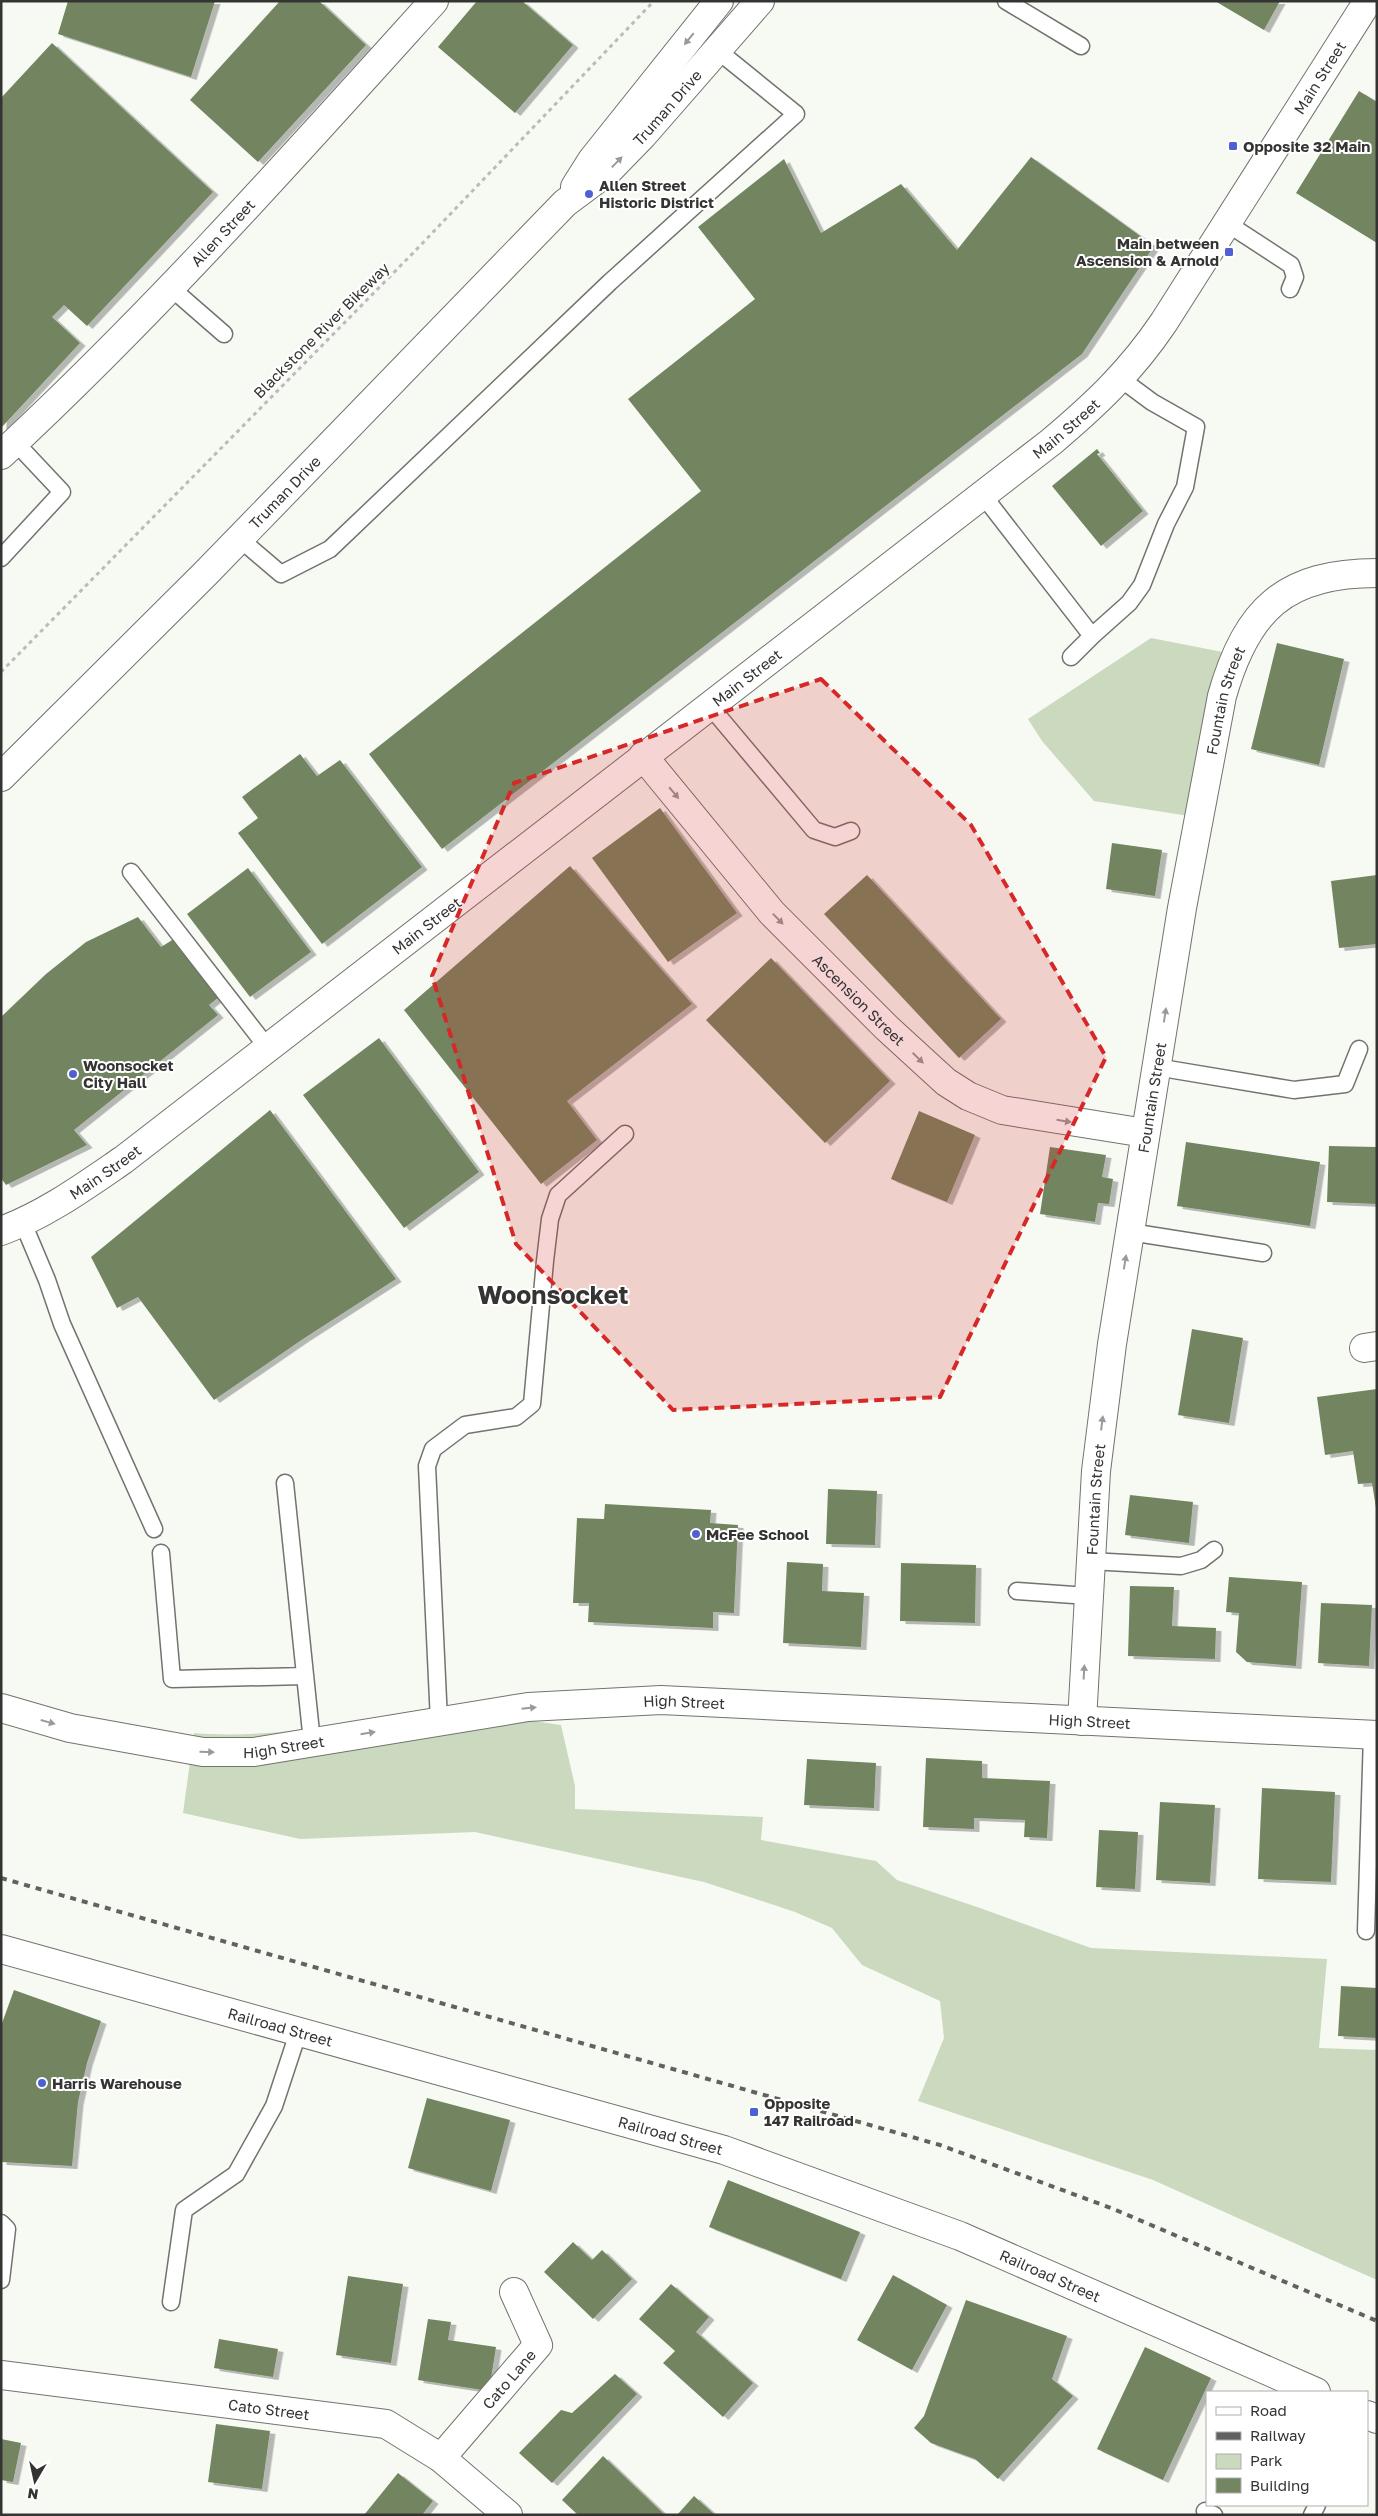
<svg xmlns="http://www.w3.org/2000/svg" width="1378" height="2516" font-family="'Golos Text',sans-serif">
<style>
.green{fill:#cbd9be}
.building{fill:#738561;filter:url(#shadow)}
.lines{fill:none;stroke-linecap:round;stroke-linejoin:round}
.lane-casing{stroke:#71746e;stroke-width:19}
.street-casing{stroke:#71746e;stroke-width:30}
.secondary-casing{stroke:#71746e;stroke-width:30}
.path{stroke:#babdb7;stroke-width:3;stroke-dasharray:4 4;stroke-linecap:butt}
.lane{stroke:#fff;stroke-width:16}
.street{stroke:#fff;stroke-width:28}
.secondary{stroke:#fff;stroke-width:28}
.rail{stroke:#60625f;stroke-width:4;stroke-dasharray:6 6;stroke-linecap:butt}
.oneway{fill:#9a9a99}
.marked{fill:#d62828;fill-opacity:0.2;stroke:#d62828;stroke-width:4;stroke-dasharray:10 6;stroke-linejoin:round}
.poi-dot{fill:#4f60d5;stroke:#fff;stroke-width:2}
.labels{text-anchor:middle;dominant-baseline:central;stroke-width:4;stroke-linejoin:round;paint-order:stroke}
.street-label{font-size:15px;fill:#343533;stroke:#fff}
.poi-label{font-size:15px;font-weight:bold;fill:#343533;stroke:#fff;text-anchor:start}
.town-label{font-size:25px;font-weight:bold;fill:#343533;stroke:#fff}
</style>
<defs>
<filter id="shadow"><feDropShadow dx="5.5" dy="3" stdDeviation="0" flood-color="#0004"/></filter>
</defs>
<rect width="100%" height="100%" fill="#f6faf3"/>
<path class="green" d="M 1151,638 L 1233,654 L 1195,817 L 1094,801 L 1042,741 L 1028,719 Z
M 440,1708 L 561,1725 L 575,1786 L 575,1809 L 763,1817 L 761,1840 L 876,1861 L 897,1880 L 980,1908 L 1091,1948 L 1327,1959 L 1319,2048 L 1377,2050 L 1377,2280 L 1153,2180 L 918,2101 L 944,2038 L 940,2001 L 862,1965 L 832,1928 L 795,1912 L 704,1882 L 475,1832 L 300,1839 L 183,1813 L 194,1733 C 276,1740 360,1720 440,1708 Z"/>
<path class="building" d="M 68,1 L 215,1 L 191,77 L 58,34 Z
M 280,1 L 319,1 L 366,45 L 258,162 L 190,100 Z
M 477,1 L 522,1 L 573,45 L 515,113 L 438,47 Z
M 1215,1 L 1280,1 L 1264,30 Z
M 52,43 L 213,192 L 87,326 L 64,305 L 52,317 L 80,343 L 1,428 L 1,98 Z
M 1359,91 L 1377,102 L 1377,243 L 1296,193 Z
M 1031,157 L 1154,246 L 1082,354 L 442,849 L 369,754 L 701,491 L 628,399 L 755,299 L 698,227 L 784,159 L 821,233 L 901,184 L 957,250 Z
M 1097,449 L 1100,453 L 1097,454 L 1143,511 L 1101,546 L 1052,486 Z
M 1277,643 L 1344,659 L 1319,765 L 1251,749 Z
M 300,754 L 317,776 L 340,760 L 422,867 L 322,944 L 238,833 L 258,818 L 242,797 Z
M 660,808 L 737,913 L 668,962 L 592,858 Z
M 1112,843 L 1162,850 L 1155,896 L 1106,889 Z
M 570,866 L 692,1004 L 567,1101 L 597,1140 L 541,1184 L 404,1010 Z
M 248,868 L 311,952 L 250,997 L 187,914 Z
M 867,875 L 1001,1019 L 959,1058 L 824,914 Z
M 1377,875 L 1377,944 L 1339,948 L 1331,881 Z
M 138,917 L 161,947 L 177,937 L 223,994 L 209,1005 L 218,1015 L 74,1130 L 87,1145 L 6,1185 L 1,1178 L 1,1017 L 46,974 L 86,942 Z
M 771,958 L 890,1081 L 825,1143 L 706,1020 Z
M 379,1038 L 479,1172 L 404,1228 L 303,1095 Z
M 270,1110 L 396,1279 L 303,1339 L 214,1400 L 138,1297 L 117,1308 L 91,1257 Z
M 919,1111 L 975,1135 L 947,1202 L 891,1179 Z
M 1186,1142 L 1320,1162 L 1310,1226 L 1177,1206 Z
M 1329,1146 L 1377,1147 L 1377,1204 L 1327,1202 Z
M 1050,1147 L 1106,1155 L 1102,1177 L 1113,1179 L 1109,1204 L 1098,1203 L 1095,1222 L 1040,1214 Z
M 1192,1329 L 1243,1338 L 1229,1423 L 1178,1415 Z
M 1377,1389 L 1377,1508 L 1376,1508 L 1372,1483 L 1358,1484 L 1353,1451 L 1325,1455 L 1317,1397 Z
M 828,1489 L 877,1491 L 875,1545 L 826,1544 Z
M 1130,1495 L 1193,1502 L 1189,1543 L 1125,1535 Z
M 605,1504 L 711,1510 L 710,1523 L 738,1525 L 734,1613 L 713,1612 L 713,1628 L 588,1622 L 589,1603 L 573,1603 L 577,1518 L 604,1519 Z
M 787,1562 L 823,1564 L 822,1591 L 864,1593 L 861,1647 L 783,1643 Z
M 901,1563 L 976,1565 L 975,1623 L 900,1621 Z
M 1229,1577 L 1302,1582 L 1296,1666 L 1247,1662 L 1236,1652 L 1239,1613 L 1226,1612 Z
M 1130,1586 L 1174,1587 L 1172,1626 L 1216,1628 L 1215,1659 L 1128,1656 Z
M 1321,1603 L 1372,1605 L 1369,1666 L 1318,1663 Z
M 926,1758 L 982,1761 L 982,1778 L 1050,1781 L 1047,1838 L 1024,1837 L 1025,1820 L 974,1818 L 974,1829 L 923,1827 Z
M 807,1759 L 876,1763 L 874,1808 L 804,1805 Z
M 1262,1788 L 1335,1792 L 1331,1882 L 1258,1879 Z
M 1160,1802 L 1215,1805 L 1210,1883 L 1156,1880 Z
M 1099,1830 L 1138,1832 L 1135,1889 L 1096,1887 Z
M 1341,1986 L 1377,1988 L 1377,2038 L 1338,2036 Z
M 14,1990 L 101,2021 L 87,2063 L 78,2102 L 72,2166 L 1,2162 L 1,2026 Z
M 427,2098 L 510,2120 L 491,2191 L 408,2168 Z
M 728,2180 L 860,2232 L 841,2279 L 709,2227 Z
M 573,2242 L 592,2260 L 602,2250 L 632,2279 L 593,2319 L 544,2272 Z
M 893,2275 L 947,2305 L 912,2370 L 857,2340 Z
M 348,2276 L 403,2284 L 391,2363 L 336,2355 Z
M 671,2284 L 709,2317 L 696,2332 L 753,2383 L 723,2417 L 663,2363 L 675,2351 L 639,2319 Z
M 966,2300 L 1067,2336 L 1052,2379 L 1073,2396 L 998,2479 L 975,2459 L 931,2443 L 914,2428 L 924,2416 Z
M 428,2319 L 451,2322 L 448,2340 L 496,2347 L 489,2391 L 418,2380 Z
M 219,2339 L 278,2349 L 273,2377 L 214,2368 Z
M 1145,2347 L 1211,2378 L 1163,2480 L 1097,2449 Z
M 615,2374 L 637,2394 L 552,2483 L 519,2453 L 561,2410 L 572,2413 Z
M 216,2424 L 270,2431 L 262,2489 L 208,2482 Z
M 1,2439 L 21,2443 L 13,2482 L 1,2480 Z
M 603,2456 L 665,2515 L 578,2515 L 562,2500 Z
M 398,2473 L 433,2501 L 422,2515 L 364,2515 Z
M 694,2496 L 715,2515 L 677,2515 Z"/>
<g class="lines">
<g class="lane-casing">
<path id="lane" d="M 1006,1 L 1081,46
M 1228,224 L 1291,265 L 1295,277 L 1290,289
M 170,287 L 224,334
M 982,494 L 1092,636 L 1129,603 L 1142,585 L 1166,524 L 1185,487 L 1196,427 L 1152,402 L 1121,379
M 240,539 L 281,574 L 330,549 L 610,282 L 796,114 L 717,50
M 1,558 L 62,492 L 15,442
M 1071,657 L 1092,636
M 709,705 L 814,830 L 835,837 L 851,831
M 131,872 L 267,1047
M 1156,1067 L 1294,1090 L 1345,1084 L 1359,1049
M 23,1223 L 47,1280 L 62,1324 L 154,1529
M 1130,1232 L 1263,1253
M 285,1483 L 312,1742
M 161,1553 L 172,1679 L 305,1676
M 1090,1561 L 1181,1566 L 1201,1560 L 1214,1550
M 1017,1591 L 1088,1596
M 439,1721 L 427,1466 L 433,1449 L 465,1425 L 516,1417 L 532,1404 L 545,1261 L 550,1219 L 558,1195 L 625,1134
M 1366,1931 L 1372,1735
M 1,2223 L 7,2229 L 1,2280
M 171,2302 L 184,2210 L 236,2174 L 274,2106 L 299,2030
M 1205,2511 L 1214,2515
M 1312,2515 L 1317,2505"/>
</g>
<g class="street-casing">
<g id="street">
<path id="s1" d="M 1,455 C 154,313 294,156 434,1"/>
<path id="s2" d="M 643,756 L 772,913 L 887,1028 L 946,1082 L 968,1096 L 1002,1110 L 1145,1133"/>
<path d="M 1364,1348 L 1377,1346"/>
<path id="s3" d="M 1082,1721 L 1096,1471 L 1112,1344 L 1182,908 L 1222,696 C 1247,609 1285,573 1377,573"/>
<path id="s4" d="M 1,2375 L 386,2424 L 441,2458 L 508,2515"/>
<path id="s5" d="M 441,2458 L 538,2345 L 514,2292"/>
</g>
</g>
<g class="secondary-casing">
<g id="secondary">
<path d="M 575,187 L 592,160 L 719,1"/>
<path id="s6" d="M 1,777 L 206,573 L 565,203 L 608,171 L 643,135 L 760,1"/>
<path id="s7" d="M 1,1231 C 45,1215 85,1186 123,1160 L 1051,442 C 1096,404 1131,371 1164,322 L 1368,1"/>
<path id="s8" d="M 1,1708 L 70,1728 L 203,1752 L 254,1752 L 528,1707 L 661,1700 L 1377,1735"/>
<path id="s9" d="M 1,1949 L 724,2150 L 960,2236 L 1316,2392"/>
<path d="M 1367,2415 L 1377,2419"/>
</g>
</g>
<path class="path" d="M 1,672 L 415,251 L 654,1"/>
<use href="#lane" class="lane"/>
<use href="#street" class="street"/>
<use href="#secondary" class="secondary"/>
<path class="rail" d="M 1,1878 L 940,2145 L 1111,2208 L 1377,2321"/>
</g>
<defs><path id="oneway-solid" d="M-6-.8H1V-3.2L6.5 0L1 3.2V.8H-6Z" transform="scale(1.25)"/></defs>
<g class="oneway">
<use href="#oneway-solid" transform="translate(689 39) rotate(129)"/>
<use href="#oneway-solid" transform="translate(617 162) rotate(-46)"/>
<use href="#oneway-solid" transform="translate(674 793) rotate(50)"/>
<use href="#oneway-solid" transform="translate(778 919) rotate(46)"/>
<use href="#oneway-solid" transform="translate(1165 1015) rotate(-81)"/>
<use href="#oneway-solid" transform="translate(918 1058) rotate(44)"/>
<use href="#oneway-solid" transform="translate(1064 1121) rotate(9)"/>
<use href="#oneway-solid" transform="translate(1125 1262) rotate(-81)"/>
<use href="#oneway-solid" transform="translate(1102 1423) rotate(-83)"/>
<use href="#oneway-solid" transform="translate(1084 1672) rotate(-87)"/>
<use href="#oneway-solid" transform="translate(529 1708) rotate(-6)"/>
<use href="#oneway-solid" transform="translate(48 1722) rotate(16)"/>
<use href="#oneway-solid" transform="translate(368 1733) rotate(-9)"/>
<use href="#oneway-solid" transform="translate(207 1752) rotate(2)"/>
</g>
<path class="marked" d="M 821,679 L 971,825 L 1106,1057 L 940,1397 L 673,1410 L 516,1244 L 432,976 L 514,783 Z"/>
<g class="poi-dot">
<rect x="1228" y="141" width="10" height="10" rx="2.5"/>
<circle cx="589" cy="194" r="5"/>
<rect x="1224" y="247" width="10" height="10" rx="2.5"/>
<circle cx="73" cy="1074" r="5"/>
<circle cx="696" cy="1534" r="5"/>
<circle cx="42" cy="2083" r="5"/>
<rect x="749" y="2107" width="10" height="10" rx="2.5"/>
</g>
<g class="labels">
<g class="street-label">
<text stroke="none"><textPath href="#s7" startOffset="1770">Main Street</textPath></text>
<text stroke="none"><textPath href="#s6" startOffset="945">Truman Drive</textPath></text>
<text stroke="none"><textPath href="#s1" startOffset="314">Allen Street</textPath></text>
<text transform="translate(321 330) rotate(-45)">Blackstone River Bikeway</text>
<text stroke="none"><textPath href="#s7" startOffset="1335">Main Street</textPath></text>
<text stroke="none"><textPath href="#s6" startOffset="402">Truman Drive</textPath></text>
<text stroke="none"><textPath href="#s7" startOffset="930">Main Street</textPath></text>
<text stroke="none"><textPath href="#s3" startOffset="1032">Fountain Street</textPath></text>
<text stroke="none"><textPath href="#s7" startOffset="525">Main Street</textPath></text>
<text stroke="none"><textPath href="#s2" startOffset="326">Ascension Street</textPath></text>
<text stroke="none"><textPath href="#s3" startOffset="628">Fountain Street</textPath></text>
<text stroke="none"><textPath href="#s7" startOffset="120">Main Street</textPath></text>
<text stroke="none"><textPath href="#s3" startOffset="222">Fountain Street</textPath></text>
<text stroke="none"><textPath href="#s8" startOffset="692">High Street</textPath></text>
<text stroke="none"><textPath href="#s8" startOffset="1098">High Street</textPath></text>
<text stroke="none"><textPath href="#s8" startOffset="288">High Street</textPath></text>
<text stroke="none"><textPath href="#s9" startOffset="290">Railroad Street</textPath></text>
<text stroke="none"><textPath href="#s9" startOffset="695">Railroad Street</textPath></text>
<text stroke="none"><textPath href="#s9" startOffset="1100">Railroad Street</textPath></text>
<text stroke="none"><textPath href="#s5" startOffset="104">Cato Lane</textPath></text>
<text stroke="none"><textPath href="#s4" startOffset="270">Cato Street</textPath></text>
</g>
<g class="poi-label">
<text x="1243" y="146">Opposite 32 Main</text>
<text x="599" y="185">Allen Street<tspan x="599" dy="17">Historic District</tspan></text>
<text x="1219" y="243" text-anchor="end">Main between<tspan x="1219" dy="17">Ascension &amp; Arnold</tspan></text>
<text x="83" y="1065">Woonsocket<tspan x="83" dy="17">City Hall</tspan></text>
<text x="706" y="1534">McFee School</text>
<text x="52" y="2083">Harris Warehouse</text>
<text x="764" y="2103">Opposite<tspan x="764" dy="17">147 Railroad</tspan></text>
</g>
<g class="town-label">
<text x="553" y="1294">Woonsocket</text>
</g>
</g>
<rect width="1378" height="2516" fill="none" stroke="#343533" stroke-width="5"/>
<rect x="1206" y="2391" width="162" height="115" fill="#ffffff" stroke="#aeaead"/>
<rect x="1216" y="2407" width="25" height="8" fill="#ffffff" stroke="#aeaead"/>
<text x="1250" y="2416" font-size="15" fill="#343533">Road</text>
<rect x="1216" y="2432" width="25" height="8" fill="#60625f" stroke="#aeaead"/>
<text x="1250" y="2441" font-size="15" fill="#343533">Railway</text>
<rect x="1216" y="2454" width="25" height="15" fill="#cbd9be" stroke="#aeaead"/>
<text x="1250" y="2466" font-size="15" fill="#343533">Park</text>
<rect x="1216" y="2478" width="25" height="15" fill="#738561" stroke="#aeaead"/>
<text x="1250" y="2491" font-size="15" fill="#343533">Building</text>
<g transform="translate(35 2481) rotate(189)" stroke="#ffffff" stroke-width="4" paint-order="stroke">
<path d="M0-4L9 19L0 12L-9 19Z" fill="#343533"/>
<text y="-8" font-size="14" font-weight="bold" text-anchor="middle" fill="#343533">N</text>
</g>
</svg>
